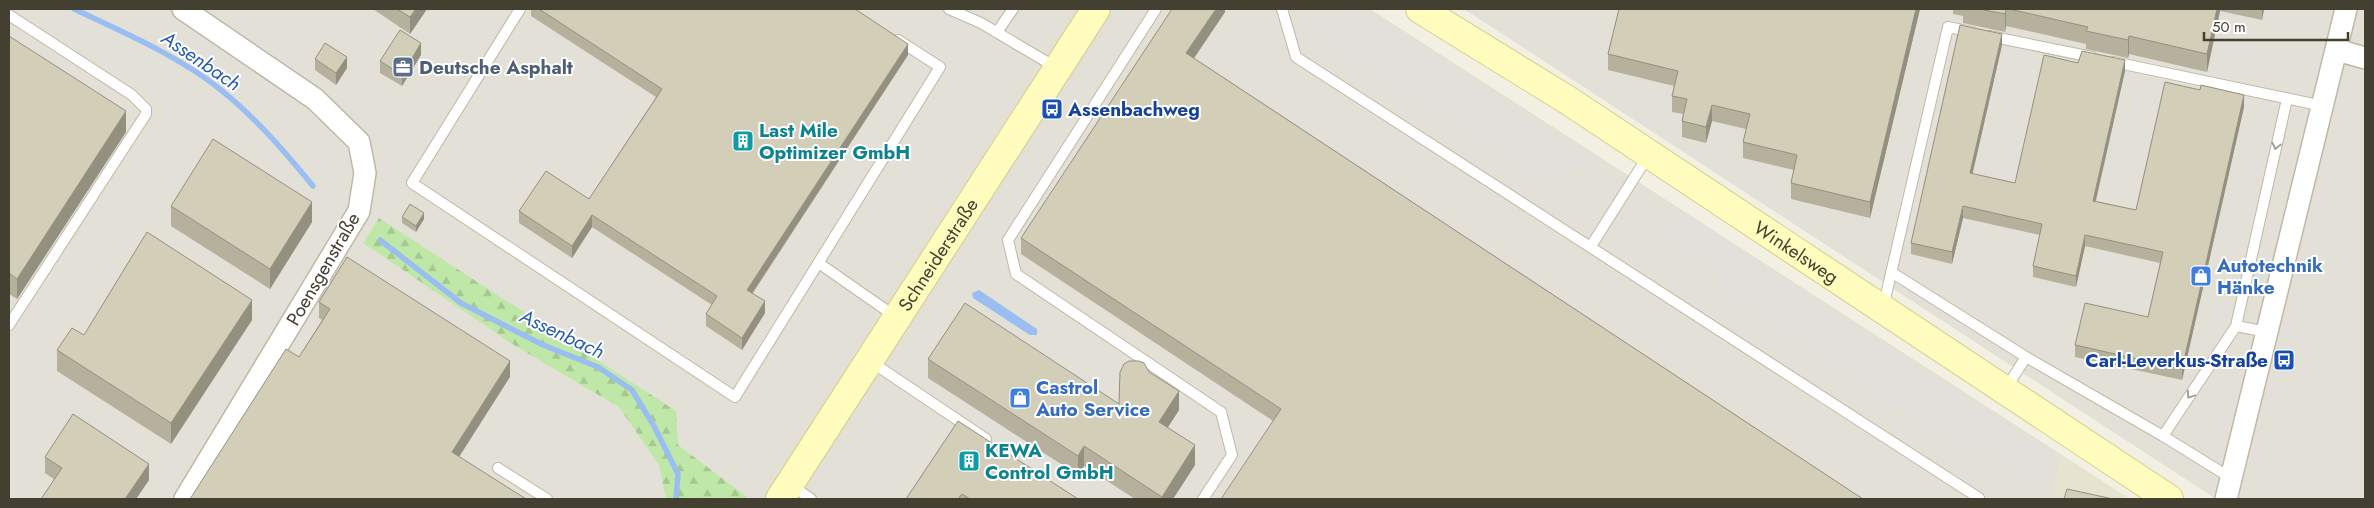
<svg xmlns="http://www.w3.org/2000/svg" width="2374" height="508" font-family="Jost,sans-serif">
<style>
.residential{fill:#e6e3cf}
.industrial{fill:#e3e0d7}
.forest{fill:url(#forest-firs)}
.parking{fill:#e2e0db}
.water{fill:#9abdf2}
.lines{fill:none;stroke-linecap:round;stroke-linejoin:round}
.stream{stroke:#9abdf2;stroke-width:5.5}
.lane-casing{stroke:#bdb9a4;stroke-width:12}
.street-casing{stroke:#bdb9a4;stroke-width:24}
.secondary-casing{stroke:#d3cf8f;stroke-width:30}
.lane{stroke:#fff;stroke-width:10}
.street{stroke:#fff;stroke-width:21}
.secondary{stroke:#fffcbe;stroke-width:28}
.wall{fill:#b5b19d}
.shaded-wall{fill:#949080}
.building{fill:#d3ceb7;stroke:#949080}
.oneway{stroke:#a1a098}
.labels{text-anchor:middle;dominant-baseline:central;stroke-width:4;stroke-linejoin:round;paint-order:stroke}
.service-label{font-size:19px;font-weight:bold;fill:#4e5e75;stroke:#fff;text-anchor:start}
.transit-label{font-size:19px;font-weight:bold;fill:#164399;stroke:#fff;text-anchor:start}
.culture-label{font-size:19px;font-weight:bold;fill:#0d838f;stroke:#fff;text-anchor:start}
.street-label{font-size:19px;fill:#434032;stroke:#fff}
.shop-label{font-size:19px;font-weight:bold;fill:#366cbe;stroke:#fff;text-anchor:start}
.water-label{font-size:20px;font-style:italic;fill:#295db1;stroke:#fff}
</style>
<defs>
<pattern id="forest-firs" width="22" height="20" patternUnits="userSpaceOnUse" patternTransform="scale(1.25)"><rect width="22" height="20" fill="#bfe8a8"/><path d="M5 1l3.5 6h-7zM16 11l3.5 6h-7z" fill="#a5c891"/></pattern>
</defs>
<rect width="100%" height="100%" fill="#f2f0e2"/>
<path class="residential" d="M 2062,455 L 2130,499 L 2052,499 Z"/>
<path class="industrial" d="M 9,9 L 1370,9 L 2062,455 L 2052,499 L 9,499 Z
M 1464,9 L 2365,9 L 2365,499 L 2216,499 Z"/>
<path class="forest" d="M 379,218 L 676,411 L 678,445 L 747,497 L 746,499 L 666,499 L 659,465 L 619,407 L 517,347 L 363,243 Z"/>
<path class="parking" d="M 1360,11 L 1582,158 L 1582,165 L 1538,179 L 1311,33 L 1310,21 Z
M 1680,210 L 2054,458 L 2037,484 L 1965,437 L 1957,448 L 1717,289 L 1724,278 L 1662,237 Z"/>
<path class="water" d="M 979,290 L 1037,329 L 1037,335 L 1030,335 L 973,298 L 972,293 Z"/>
<g class="lines">
<path class="stream" d="M 74,9 C 119,30 167,51 208,80 C 249,110 281,147 313,186
M 380,240 L 461,303 L 543,345 L 598,367 L 632,390 L 654,426 L 678,474 L 676,499"/>
<g class="lane-casing">
<path id="lane" d="M 520,9 L 412,183 L 735,397 L 940,67 L 898,40
M 949,9 L 981,23 L 1057,68
M 1156,9 L 1008,240 L 1016,274 L 1221,412 L 1232,455 L 1203,499
M 1282,9 L 1296,57 L 1979,498
M 9,15 L 132,95 L 146,109 L 146,114 L 9,325
M 997,32 L 1013,9
M 1989,36 L 2092,57
M 2114,62 L 2323,106
M 1591,246 L 1648,156
M 820,264 L 896,317
M 1891,272 L 2026,357 L 2005,390
M 1883,308 L 1948,27 L 1972,32
M 2236,326 L 2267,332
M 2026,357 L 2163,436 L 2231,478
M 870,361 L 986,439
M 2163,436 L 2236,326 L 2287,99
M 498,468 L 547,499
M 791,485 L 811,499"/>
</g>
<g class="street-casing">
<path id="street" d="M 183,9 L 315,99 L 359,142 L 365,173 L 359,211 L 185,499
M 2337,50 L 2365,58
M 2226,499 L 2346,9"/>
</g>
<g class="secondary-casing">
<g id="secondary">
<path id="s1" d="M 1420,9 L 1569,101 L 2169,499"/>
<path id="s2" d="M 780,499 L 1096,9"/>
</g>
</g>
<use href="#lane" class="lane"/>
<use href="#street" class="street"/>
<use href="#secondary" class="secondary"/>
</g>
<path class="wall" d="M 373,9 L 427,9 L 410,34 Z
M 531,9 L 855,9 L 908,55 L 753,293 L 765,313 L 742,350 L 706,326 L 706,314 L 712,305 L 592,227 L 572,258 L 519,223 L 519,211 L 589,199 L 656,97 L 531,16 Z
M 1225,9 L 1225,12 L 1194,58 L 1863,499 L 1273,421 L 1021,254 L 1021,238 Z
M 1619,9 L 1920,9 L 1870,218 L 1791,199 L 1791,183 L 1794,170 L 1743,158 L 1743,142 L 1746,129 L 1712,121 L 1706,143 L 1682,137 L 1682,121 L 1683,114 L 1672,112 L 1672,96 L 1674,86 L 1608,70 L 1608,54 Z
M 1953,9 L 2264,9 L 2262,20 L 2220,11 L 2207,72 L 2129,54 L 2128,58 L 2086,49 L 2086,44 L 2006,26 L 2005,32 L 1963,23 L 1963,16 L 1953,14 Z
M 9,36 L 126,132 L 17,299 L 9,294 Z
M 2002,45 L 1972,174 L 2015,183 L 2078,63 L 2125,71 L 2096,201 L 2136,210 L 2244,107 L 2182,380 L 2075,357 L 2075,345 L 2148,317 L 2160,263 L 2085,246 L 2076,287 L 2033,277 L 2033,266 L 2040,235 L 1963,218 L 1952,264 L 1911,254 L 1911,243 Z
M 421,55 L 402,86 L 380,73 L 380,61 Z
M 315,59 L 347,68 L 336,85 L 315,70 Z
M 171,206 L 312,222 L 270,289 L 171,226 Z
M 402,217 L 424,219 L 416,232 L 402,223 Z
M 319,302 L 510,377 L 299,357 L 322,320 L 319,318 Z
M 252,320 L 171,444 L 57,371 L 57,350 L 84,335 Z
M 928,359 L 1119,404 L 1149,372 L 1179,410 L 1168,427 L 1195,465 L 1173,499 L 1135,499 L 1084,466 L 1078,475 L 928,378 Z
M 958,421 L 1078,499 L 906,499 Z
M 45,457 L 149,480 L 136,499 L 41,499 L 55,480 L 45,473 Z"/>
<path class="shaded-wall" d="M 416,9 L 427,9 L 410,34 L 410,17 Z
M 1216,9 L 1225,9 L 1225,12 L 1186,70 L 1186,53 Z
M 1916,9 L 1920,9 L 1870,218 L 1870,202 Z
M 2006,9 L 2006,26 L 2005,32 L 2005,14 Z
M 2217,9 L 2220,9 L 2220,11 L 2207,72 L 2207,54 Z
M 2262,9 L 2264,9 L 2262,20 Z
M 2002,34 L 2002,45 L 1970,185 L 1970,173 Z
M 2129,36 L 2129,54 L 2128,58 L 2128,40 Z
M 421,43 L 421,55 L 402,86 L 402,75 Z
M 908,44 L 908,55 L 747,301 L 747,290 Z
M 347,57 L 347,68 L 336,85 L 336,73 Z
M 2125,60 L 2125,71 L 2093,212 L 2093,201 Z
M 2244,95 L 2244,107 L 2182,380 L 2182,369 Z
M 1712,105 L 1712,121 L 1706,143 L 1706,127 Z
M 126,111 L 126,132 L 17,299 L 17,279 Z
M 312,202 L 312,222 L 270,289 L 270,269 Z
M 1963,206 L 1963,218 L 1952,264 L 1952,252 Z
M 424,213 L 424,219 L 416,232 L 416,226 Z
M 592,215 L 592,227 L 572,258 L 572,246 Z
M 2085,235 L 2085,246 L 2076,287 L 2076,276 Z
M 252,300 L 252,320 L 171,444 L 171,423 Z
M 765,301 L 765,313 L 742,350 L 742,338 Z
M 510,361 L 510,377 L 452,468 L 452,452 Z
M 1179,391 L 1179,410 L 1159,441 L 1159,422 Z
M 1195,445 L 1195,465 L 1173,499 L 1162,499 L 1162,497 Z
M 1084,446 L 1084,466 L 1078,475 L 1078,456 Z
M 149,464 L 149,480 L 136,499 L 125,499 Z"/>
<path class="building" d="M 397,9 L 416,9 L 410,17 Z
M 539,9 L 855,9 L 908,44 L 747,290 L 765,301 L 742,338 L 706,314 L 717,296 L 592,215 L 572,246 L 519,211 L 546,171 L 589,199 L 662,89 Z
M 1172,9 L 1216,9 L 1186,53 L 1863,499 L 1221,499 L 1281,409 L 1021,238 Z
M 1619,9 L 1916,9 L 1870,202 L 1791,183 L 1797,155 L 1743,142 L 1750,114 L 1712,105 L 1706,127 L 1682,121 L 1687,99 L 1672,96 L 1678,71 L 1608,54 Z
M 1979,9 L 2006,9 L 2005,14 Z
M 2009,9 L 2217,9 L 2207,54 L 2129,36 L 2128,40 L 2086,31 L 2088,27 Z
M 1960,25 L 2002,34 L 1970,173 L 2015,183 L 2044,55 L 2078,63 L 2082,51 L 2125,60 L 2093,201 L 2136,210 L 2165,82 L 2200,90 L 2201,85 L 2244,95 L 2182,369 L 2075,345 L 2085,303 L 2148,317 L 2163,252 L 2085,235 L 2076,276 L 2033,266 L 2042,224 L 1963,206 L 1952,252 L 1911,243 Z
M 400,30 L 421,43 L 402,75 L 380,61 Z
M 9,36 L 126,111 L 17,279 L 9,273 Z
M 325,43 L 347,57 L 336,73 L 315,59 Z
M 213,139 L 312,202 L 270,269 L 171,206 Z
M 410,204 L 424,213 L 416,226 L 402,217 Z
M 147,232 L 252,300 L 171,423 L 57,350 L 72,328 L 84,335 Z
M 347,257 L 510,361 L 452,452 L 526,499 L 190,499 L 286,349 L 299,357 L 330,309 L 319,302 Z
M 965,303 L 1119,404 L 1120,372 L 1124,364 L 1129,361 L 1139,361 L 1144,363 L 1149,372 L 1179,391 L 1159,422 L 1195,445 L 1162,497 L 1084,446 L 1078,456 L 928,359 Z
M 73,414 L 149,464 L 125,499 L 41,499 L 62,468 L 45,457 Z
M 958,421 L 1078,499 L 970,499 L 962,494 L 958,499 L 906,499 Z
M 2067,489 L 2113,499 L 2064,499 Z"/>
<defs><path id="oneway-chevron" d="M-2-3.5L2.5 0L-2 3.5" fill="none" stroke-width="1.6" stroke-linecap="round" stroke-linejoin="round" transform="scale(1.25)"/></defs>
<g class="oneway">
<use href="#oneway-chevron" transform="translate(2276 146) rotate(103)"/>
<use href="#oneway-chevron" transform="translate(2190 395) rotate(124)"/>
</g>
<defs>
<g id="office-square" transform="scale(1.125)"><rect x="-9" y="-9" width="18" height="18" rx="4" fill="#5c6f8a" stroke="#fff"/><path d="M-6-3h4V-5.5h4V-3h4V5H-6ZM-1-4.5V-3h2v-1.5ZM-6 0V1H6V0Z" fill="#fff"/></g>
<g id="bus-square" transform="scale(1.125)"><rect x="-9" y="-9" width="18" height="18" rx="4" fill="#1a4fb4" stroke="#fff"/><path d="M-5-6H5V4H4V6H2V4H-2V6H-4V4H-5ZM-3.5-4V0h7V-4ZM-3.5 1.2v1.5H-2V1.2ZM2 1.2v1.5H3.5V1.2Z" fill="#fff"/></g>
<g id="building-square" transform="scale(1.125)"><rect x="-9" y="-9" width="18" height="18" rx="4" fill="#0f9aa8" stroke="#fff"/><path d="M-4-6H4V6H1V3H-1V6H-4ZM-2.5-4.3h1.7v1.8h-1.7ZM.8-4.3h1.7v1.8H.8ZM-2.5-1h1.7V.8h-1.7ZM.8-1h1.7V.8H.8Z" fill="#fff"/></g>
<g id="shop-square" transform="scale(1.125)"><rect x="-9" y="-9" width="18" height="18" rx="4" fill="#3f7fe0" stroke="#fff"/><path d="M-5-2.5h2.3a2.7 3.5 0 0 1 5.4 0H5L5.5 6h-11ZM-1.5-2.5h3a1.5 2.3 0 0 0-3 0Z" fill="#fff"/></g>
</defs>
<g fill-rule="evenodd">
<use href="#office-square" x="403" y="67"/>
<use href="#bus-square" x="1052" y="109"/>
<use href="#building-square" x="743" y="141"/>
<use href="#shop-square" x="2201" y="276"/>
<use href="#bus-square" x="2284" y="360"/>
<use href="#shop-square" x="1020" y="398"/>
<use href="#building-square" x="969" y="461"/>
</g>
<g class="labels">
<g class="service-label">
<text x="419" y="67">Deutsche Asphalt</text>
</g>
<g class="transit-label">
<text x="1068" y="109">Assenbachweg</text>
<text x="2268" y="360" text-anchor="end">Carl-Leverkus-Straße</text>
</g>
<g class="culture-label">
<text x="759" y="130">Last Mile<tspan x="759" dy="22">Optimizer GmbH</tspan></text>
<text x="985" y="450">KEWA<tspan x="985" dy="22">Control GmbH</tspan></text>
</g>
<g class="street-label">
<text stroke="none"><textPath href="#s1" startOffset="448">Winkelsweg</textPath></text>
<text stroke="none"><textPath href="#s2" startOffset="291">Schneiderstraße</textPath></text>
<text transform="translate(323 269) rotate(-60)">Poensgenstraße</text>
</g>
<g class="shop-label">
<text x="2217" y="265">Autotechnik<tspan x="2217" dy="22">Hänke</tspan></text>
<text x="1036" y="387">Castrol<tspan x="1036" dy="22">Auto Service</tspan></text>
</g>
<g class="water-label">
<text transform="translate(201 61) rotate(34)">Assenbach</text>
<text transform="translate(562 334) rotate(25)">Assenbach</text>
</g>
</g>
<rect width="2374" height="508" fill="none" stroke="#434032" stroke-width="20"/>
<path d="M2204 32v8h144v-8" fill="none" stroke="#434032" stroke-width="2.5"/>
<text x="2212" y="32" font-size="15" fill="#434032" stroke="#ffffff" stroke-width="4" paint-order="stroke">50 m</text>
</svg>
